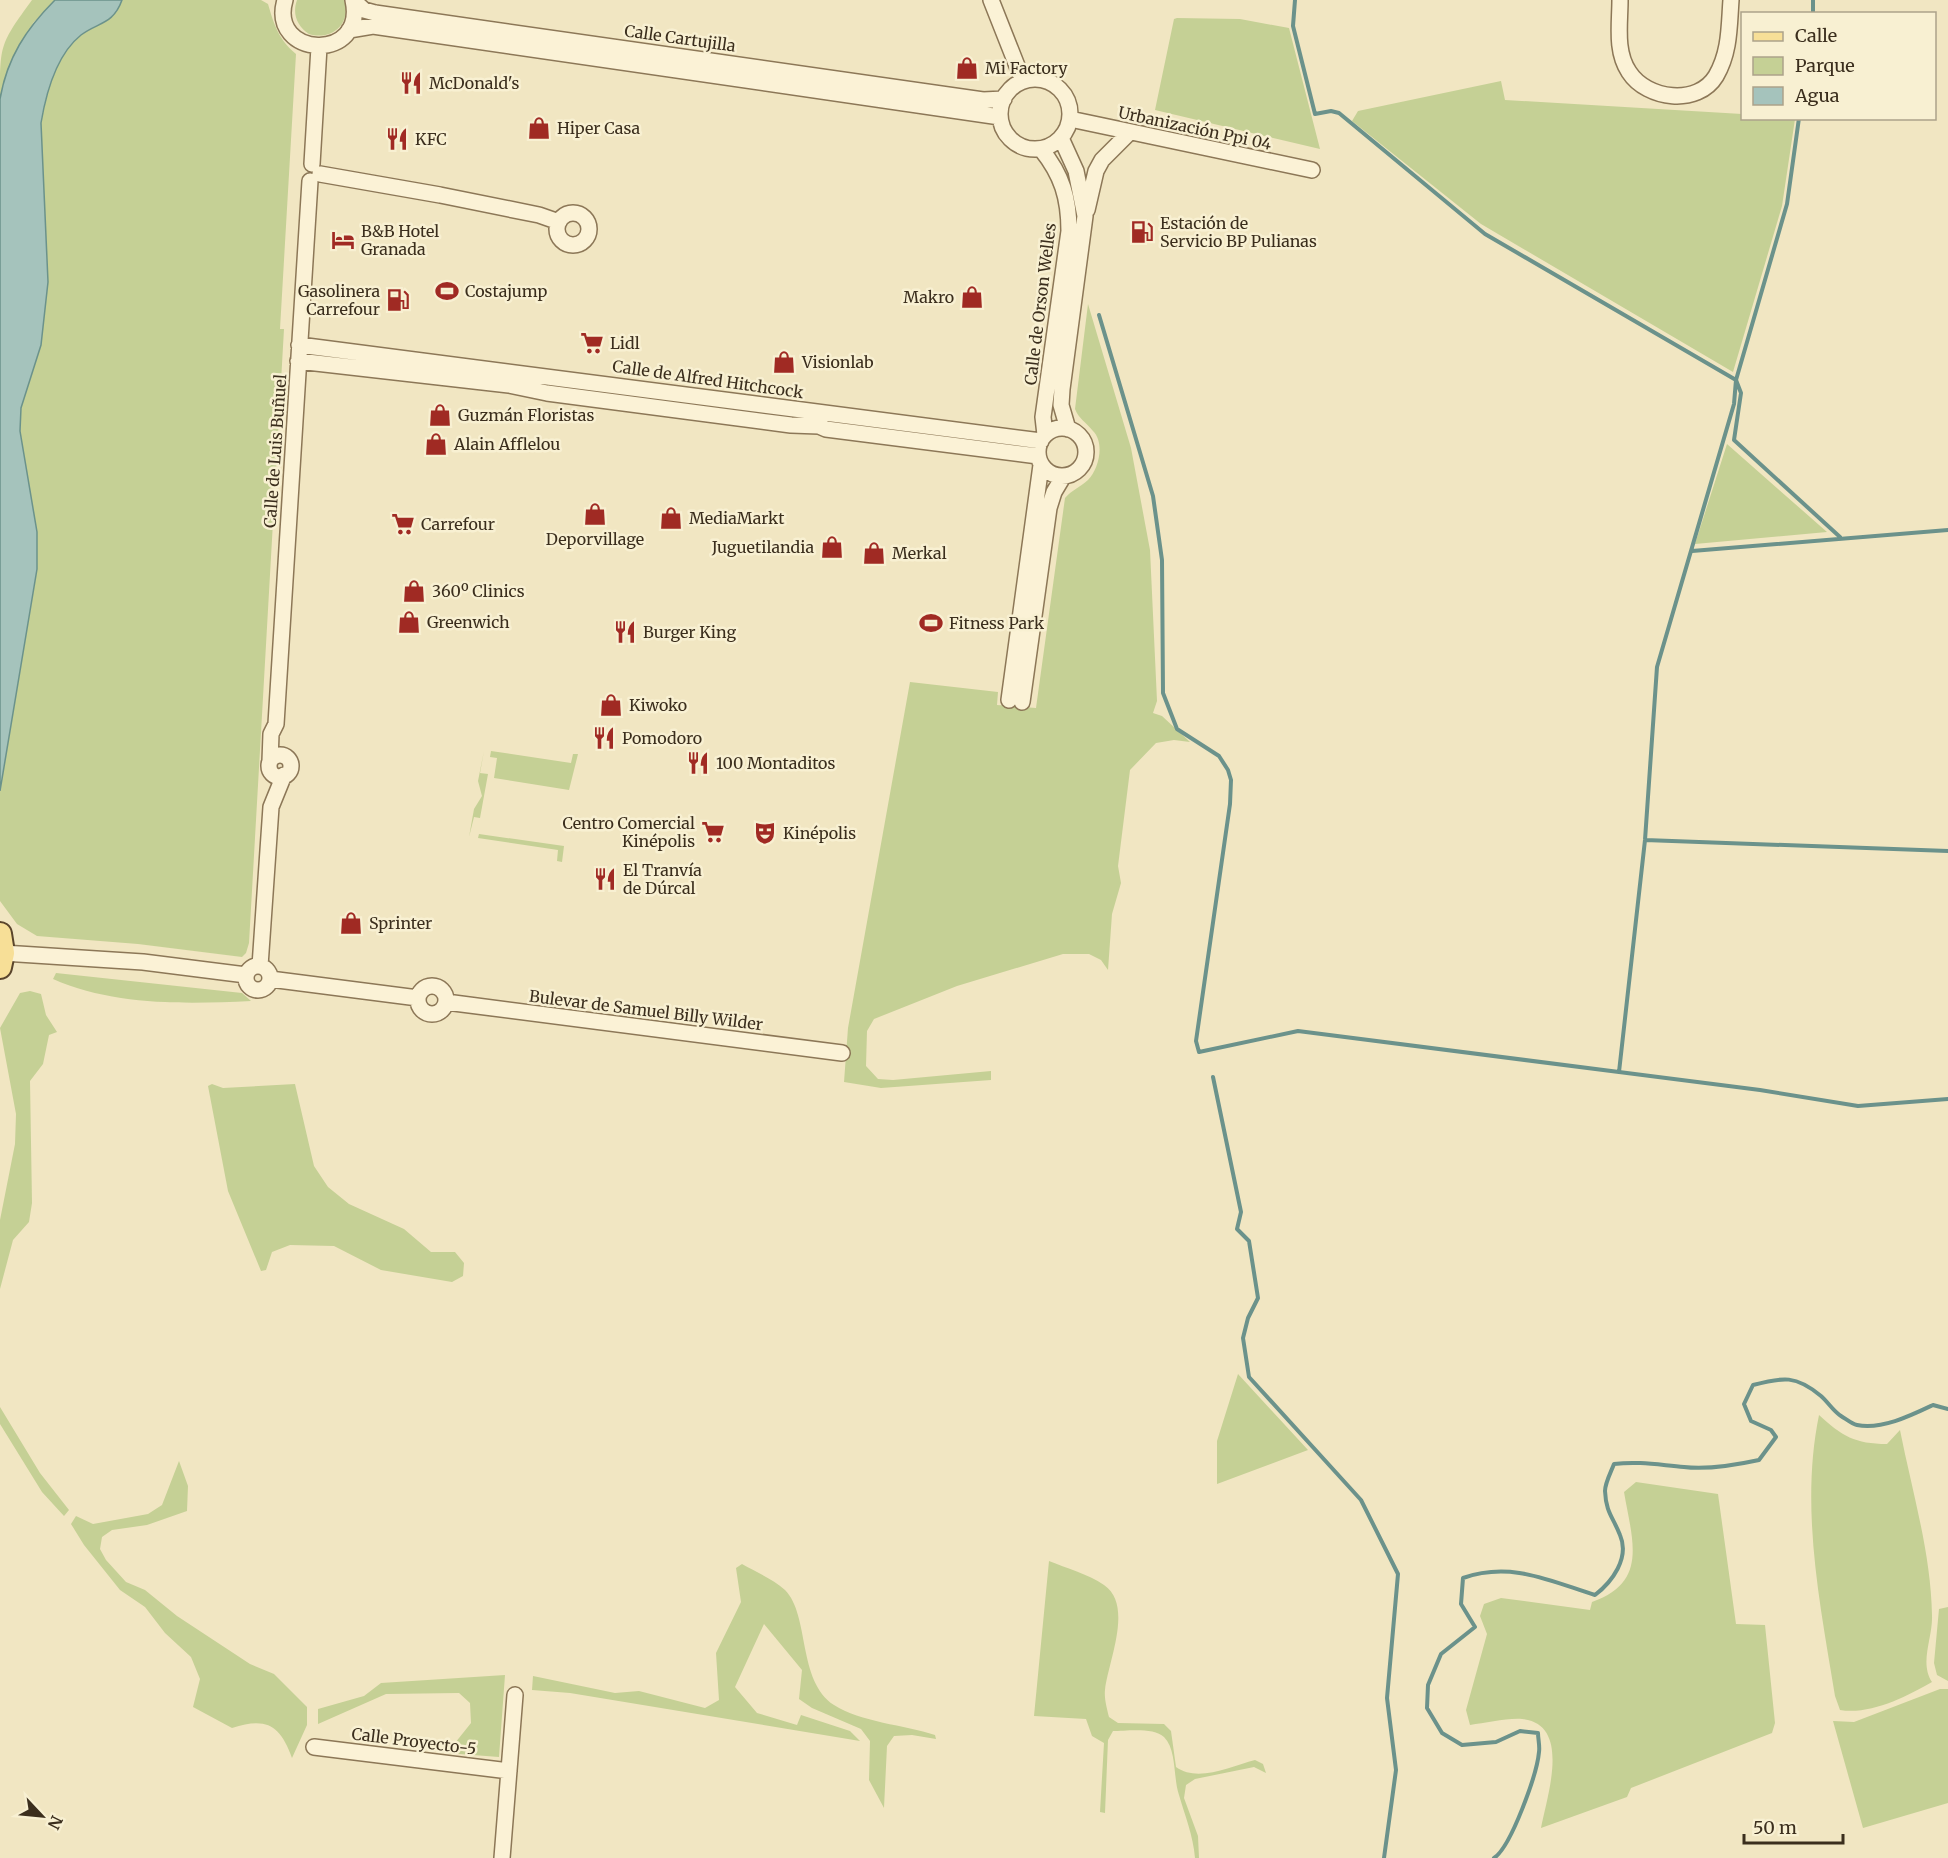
<svg xmlns="http://www.w3.org/2000/svg" width="1948" height="1858" font-family="Merriweather,serif">
<style>
.green{fill:#c5d095}
.water{fill:#a5c3bc;stroke:#6b928b;stroke-width:1.5}
.lines{fill:none;stroke-linecap:round;stroke-linejoin:round}
.stream{stroke:#6b928b;stroke-width:4}
.minor-casing{stroke:#8c7757;stroke-width:18}
.primary-casing{stroke:#5a452c;stroke-width:26}
.minor{stroke:#fbf2d6;stroke-width:15}
.primary{stroke:#f7df97;stroke-width:22}
.labels{text-anchor:middle;dominant-baseline:central;stroke-width:5;stroke-linejoin:round;paint-order:stroke}
.street-label{font-size:16px;fill:#3b2e1d;stroke:#f8f0d2}
.poi-label{font-size:16px;fill:#3b2e1d;stroke:#f8f0d2;text-anchor:start}
</style>
<rect width="100%" height="100%" fill="#f1e6c2"/>
<path class="green" d="M 32,0 L 55,0 L 33,23 L 0,99 C 0,44 0,44 32,0 Z
M 122,0 L 261,0 L 268,4 C 274,25 279,40 296,54 L 280,329 L 284,329 L 249,943 L 246,953 L 242,957 L 138,944 L 37,936 L 17,924 L 0,901 L 0,791 L 37,569 L 37,532 L 20,431 L 21,408 L 41,345 L 48,282 L 41,123 C 46,93 56,55 81,35 C 98,22 113,25 122,0 Z
M 297,0 L 344,0 C 352,23 332,41 309,34 C 297,26 292,14 297,0 Z
M 1177,18 L 1240,19 L 1289,28 L 1320,149 L 1155,110 L 1174,19 Z
M 1501,81 L 1505,100 L 1742,114 L 1742,118 L 1795,119 L 1782,206 L 1733,372 L 1481,224 L 1352,121 L 1358,111 Z
M 1088,304 L 1131,448 L 1150,550 L 1157,701 L 1153,713 L 1162,716 L 1190,742 L 1174,740 L 1156,743 L 1130,770 L 1118,866 L 1121,883 L 1112,914 L 1108,970 L 1101,960 L 1089,954 L 1063,954 L 957,986 L 874,1019 L 867,1031 L 866,1066 L 878,1079 L 893,1080 L 991,1071 L 991,1080 L 881,1088 L 844,1082 L 848,1028 L 910,682 L 998,692 L 997,705 L 1036,708 L 1065,498 C 1072,490 1080,487 1088,480 C 1099,469 1105,443 1093,431 C 1086,422 1079,419 1075,409 Z
M 1727,444 L 1827,532 L 1695,544 Z
M 484,751 L 480,773 L 488,774 L 480,818 L 474,817 L 469,837 L 474,809 L 482,796 L 478,781 Z
M 491,751 L 571,763 L 573,754 L 578,754 L 569,790 L 494,778 L 497,758 L 490,757 Z
M 479,834 L 564,846 L 562,862 L 557,861 L 558,850 L 478,838 Z
M 56,973 L 242,993 L 251,1001 C 186,1004 114,1006 53,979 Z
M 30,991 L 41,994 L 46,1015 L 57,1032 L 49,1035 L 43,1064 L 30,1081 L 32,1203 L 29,1222 L 13,1240 L 0,1289 L 0,1220 L 15,1144 L 16,1114 L 0,1028 L 20,993 Z
M 212,1084 L 223,1088 L 295,1084 L 314,1166 L 328,1187 L 349,1204 L 404,1229 L 431,1252 L 455,1252 L 464,1263 L 463,1276 L 452,1282 L 381,1270 L 334,1246 L 290,1245 L 272,1252 L 266,1270 L 261,1271 L 228,1191 L 208,1086 Z
M 1238,1374 L 1308,1450 L 1217,1484 L 1217,1441 Z
M 0,1407 L 40,1473 L 69,1510 L 64,1516 L 42,1492 L 0,1424 Z
M 1819,1415 C 1842,1436 1855,1444 1887,1444 L 1900,1430 C 1912,1491 1931,1553 1932,1615 C 1933,1638 1919,1662 1932,1682 C 1906,1697 1870,1715 1840,1710 L 1835,1696 C 1820,1604 1800,1508 1819,1415 Z
M 179,1461 L 188,1486 L 187,1511 L 147,1525 L 112,1530 L 102,1537 L 100,1549 L 106,1560 L 126,1582 L 145,1590 L 177,1616 L 250,1664 L 274,1674 L 307,1707 L 307,1725 L 292,1758 C 280,1725 267,1717 232,1728 L 193,1707 L 200,1679 L 191,1657 L 165,1633 L 145,1607 L 120,1590 L 84,1545 L 71,1524 L 76,1516 L 93,1524 L 148,1514 L 162,1505 Z
M 1636,1482 L 1718,1494 L 1736,1624 L 1765,1625 L 1775,1723 L 1772,1733 L 1631,1788 L 1627,1797 L 1541,1828 C 1547,1796 1572,1724 1522,1719 C 1506,1718 1486,1723 1470,1725 L 1466,1710 L 1487,1634 L 1480,1616 L 1484,1604 L 1501,1598 L 1590,1610 L 1592,1602 C 1649,1582 1632,1540 1624,1492 Z
M 1049,1561 C 1066,1568 1088,1574 1104,1585 C 1134,1605 1108,1662 1105,1690 C 1104,1698 1107,1709 1109,1717 L 1118,1723 L 1164,1724 L 1171,1731 L 1176,1767 C 1198,1783 1231,1766 1255,1760 L 1263,1764 L 1266,1773 L 1254,1767 L 1195,1779 L 1186,1785 L 1184,1798 L 1198,1836 L 1199,1858 L 1195,1858 C 1193,1835 1185,1816 1179,1795 C 1173,1778 1177,1750 1164,1737 C 1154,1727 1126,1731 1113,1731 L 1108,1740 L 1105,1813 L 1100,1812 L 1104,1743 L 1092,1736 L 1086,1719 L 1034,1716 Z
M 742,1564 C 756,1572 773,1579 785,1590 C 810,1615 797,1681 834,1705 C 860,1722 905,1725 935,1735 L 936,1739 L 912,1735 L 894,1736 L 887,1746 L 884,1808 L 869,1780 L 870,1741 L 861,1729 L 812,1708 L 799,1699 L 802,1670 L 764,1624 L 735,1687 L 757,1713 L 797,1725 L 801,1715 L 850,1731 L 860,1741 L 570,1693 L 532,1690 L 533,1676 L 615,1693 L 639,1691 L 705,1708 L 719,1700 L 716,1653 L 741,1602 L 736,1568 Z
M 1948,1607 L 1948,1681 L 1937,1675 L 1934,1663 L 1939,1609 Z
M 505,1675 L 499,1757 L 447,1753 L 471,1723 L 470,1703 L 459,1693 L 386,1694 L 318,1724 L 318,1709 L 364,1696 L 381,1683 Z
M 1940,1689 L 1948,1689 L 1948,1803 L 1863,1828 L 1833,1721 L 1854,1722 Z"/>
<path class="water" d="M 55,0 L 122,0 C 113,25 98,22 81,35 C 56,55 46,93 41,123 L 48,282 L 41,345 L 21,408 L 20,431 L 37,532 L 37,569 L 0,791 L 0,99 C 7,58 26,29 55,0 Z"/>
<g class="lines">
<path class="stream" d="M 1295,0 L 1293,26 L 1315,114 L 1331,111 L 1339,113 L 1485,234 L 1736,380 L 1741,393 L 1734,440 L 1840,537
M 1813,14 L 1813,0
M 1099,315 L 1153,496 L 1162,560 L 1163,693 L 1177,729 L 1219,756 L 1228,770 L 1231,780 L 1230,804 L 1196,1041 L 1199,1052 L 1298,1031 L 1619,1072 L 1645,840 L 1657,667 L 1734,404 L 1736,380 L 1787,204 L 1799,118
M 1692,551 L 1948,530
M 1645,840 L 1948,851
M 1619,1072 L 1760,1090 L 1858,1106 L 1948,1099
M 1213,1077 L 1241,1212 L 1237,1229 L 1249,1241 L 1258,1298 L 1248,1318 L 1243,1338 L 1249,1377 L 1361,1500 L 1398,1574 L 1387,1698 L 1396,1770 L 1384,1858
M 1494,1858 C 1511,1847 1537,1774 1539,1752 C 1540,1746 1538,1739 1538,1733 L 1520,1731 L 1496,1742 L 1462,1745 L 1442,1733 L 1427,1708 L 1428,1685 L 1441,1654 L 1475,1627 L 1461,1604 L 1463,1578 C 1511,1561 1550,1581 1595,1595 C 1612,1582 1630,1558 1620,1535 C 1613,1517 1606,1513 1605,1491 C 1605,1483 1611,1472 1614,1464 C 1639,1461 1659,1465 1684,1467 C 1708,1470 1736,1465 1759,1460 L 1776,1437 L 1771,1430 L 1751,1421 L 1744,1404 L 1753,1385 C 1783,1377 1796,1375 1821,1396 C 1828,1402 1833,1411 1841,1416 C 1846,1419 1852,1424 1857,1425 C 1882,1430 1912,1415 1933,1405 L 1948,1409"/>
<g class="minor-casing">
<path id="minor" d="M 285,0 C 268,58 367,63 353,0
M 991,0 L 1023,81
M 1620,0 C 1620,24 1615,51 1629,72 C 1647,100 1698,106 1716,76 C 1730,52 1729,27 1731,0
M 354,1 L 364,10 L 375,13 L 983,100 L 1004,99
M 349,30 L 373,26 L 1000,117
M1000 114a35 35 0 1 1 70 0a35 35 0 1 1-70 0Z
M 1070,119 L 1312,170
M 1061,138 L 1076,171 L 1085,216 L 1062,389 L 1061,405 L 1068,429
M 1041,149 C 1062,175 1069,198 1069,231 L 1043,417 L 1045,435
M 312,164 L 319,47
M 320,174 L 440,195 L 539,215 L 559,222
M 1087,210 L 1096,171 L 1102,160 L 1129,133
M557 229a16 16 0 1 1 32 0a16 16 0 1 1-32 0Z
M 299,345 L 1041,441
M 298,361 L 509,385 L 547,393 L 791,425 L 819,426 L 826,429 L 1038,456
M1038 452a24 24 0 1 1 48 0a24 24 0 1 1-48 0Z
M 1009,700 L 1041,465
M 1022,702 L 1049,508 L 1054,492 L 1063,477
M269 766a11 11 0 1 1 22 0a11 11 0 1 1-22 0Z
M 270,761 L 271,734 L 276,724 L 310,181
M 3,953 L 143,962 L 246,975
M 260,966 L 271,807 L 284,775
M246 978a12 12 0 1 1 24 0a12 12 0 1 1-24 0Z
M 270,979 L 418,998
M418 1000a14 14 0 1 1 28 0a14 14 0 1 1-28 0Z
M 446,1002 L 842,1053
M 314,1747 L 509,1771
M 502,1858 L 515,1695"/>
</g>
<g class="primary-casing">
<path id="primary" d="M 0,934 L 3,953 L 0,967"/>
</g>
<use href="#minor" class="minor"/>
<use href="#primary" class="primary"/>
</g>
<defs>
<g id="shop-bare" transform="scale(1.8)"><path d="M-5-2.5h2.3a2.7 3.5 0 0 1 5.4 0H5L5.5 6h-11ZM-1.5-2.5h3a1.5 2.3 0 0 0-3 0Z" fill="#a02a23" stroke="#f8f0d2" stroke-width="2.5" paint-order="stroke"/></g>
<g id="restaurant-bare" transform="scale(1.8)"><path d="M-5-6h1v4h1v-4h1v4h1v-4h1v5L-1.5 .5V6h-2V.5L-5-1ZM5-6V6H3V1.5H1.5Q1.5-4 5-6Z" fill="#a02a23" stroke="#f8f0d2" stroke-width="2.5" paint-order="stroke"/></g>
<g id="fuel-bare" transform="scale(1.8)"><path d="M-5.5-6h7V0h2V4h1.3V-2.5L3-4.5l.8-.8L6-3V5H2.5V1h-1V6h-7ZM-4.2-4.7v3.2H.2V-4.7Z" fill="#a02a23" stroke="#f8f0d2" stroke-width="2.5" paint-order="stroke"/></g>
<g id="hotel-bare" transform="scale(1.8)"><path d="M-6-4.5h1.5V1H6V5H4.5V3h-9V5H-6ZM-4 0a1.8 1.8 0 1 1 3.6 0ZM.5 0V-2.5h3Q6-2.5 6 0Z" fill="#a02a23" stroke="#f8f0d2" stroke-width="2.5" paint-order="stroke"/></g>
<g id="stadium-bare" transform="scale(1.8)"><path d="M0-5a6.5 5 0 1 0 0 10a6.5 5 0 1 0 0-10ZM-3.5-1.8h7v3.6h-7Z" fill="#a02a23" stroke="#f8f0d2" stroke-width="2.5" paint-order="stroke"/></g>
<g id="supermarket-bare" transform="scale(1.8)"><path d="M-6-5.5h2.5l.6 2H6L4.5 2H-2.5L-4.4-4H-6ZM-1.5 3.2a1.3 1.3 0 1 0 .1 0ZM3 3.2a1.3 1.3 0 1 0 .1 0Z" fill="#a02a23" stroke="#f8f0d2" stroke-width="2.5" paint-order="stroke"/></g>
<g id="theatre-bare" transform="scale(1.8)"><path d="M-5-5.5Q0-4 5-5.5V0Q5 5 0 6Q-5 5-5 0ZM-3.3-2.5H-1v1.5H-3.3ZM1-2.5H3.3v1.5H1ZM-2.8 1Q0 5.5 2.8 1Z" fill="#a02a23" stroke="#f8f0d2" stroke-width="2.5" paint-order="stroke"/></g>
</defs>
<g fill-rule="evenodd">
<use href="#shop-bare" x="967" y="68"/>
<use href="#restaurant-bare" x="411" y="83"/>
<use href="#shop-bare" x="539" y="128"/>
<use href="#restaurant-bare" x="397" y="139"/>
<use href="#fuel-bare" x="1142" y="232"/>
<use href="#hotel-bare" x="343" y="240"/>
<use href="#stadium-bare" x="447" y="291"/>
<use href="#shop-bare" x="972" y="297"/>
<use href="#fuel-bare" x="398" y="300"/>
<use href="#supermarket-bare" x="592" y="343"/>
<use href="#shop-bare" x="784" y="362"/>
<use href="#shop-bare" x="440" y="415"/>
<use href="#shop-bare" x="436" y="444"/>
<use href="#shop-bare" x="595" y="514"/>
<use href="#shop-bare" x="671" y="518"/>
<use href="#supermarket-bare" x="403" y="524"/>
<use href="#shop-bare" x="832" y="547"/>
<use href="#shop-bare" x="874" y="553"/>
<use href="#shop-bare" x="414" y="591"/>
<use href="#shop-bare" x="409" y="622"/>
<use href="#stadium-bare" x="931" y="623"/>
<use href="#restaurant-bare" x="625" y="632"/>
<use href="#shop-bare" x="611" y="705"/>
<use href="#restaurant-bare" x="604" y="738"/>
<use href="#restaurant-bare" x="698" y="763"/>
<use href="#supermarket-bare" x="713" y="832"/>
<use href="#theatre-bare" x="765" y="833"/>
<use href="#restaurant-bare" x="605" y="879"/>
<use href="#shop-bare" x="351" y="923"/>
</g>
<g class="labels">
<g class="street-label">
<text transform="translate(680 38) rotate(8)">Calle Cartujilla</text>
<text transform="translate(1195 128) rotate(12)">Urbanización Ppi 04</text>
<text transform="translate(1040 304) rotate(-83)">Calle de Orson Welles</text>
<text transform="translate(708 379) rotate(8)">Calle de Alfred Hitchcock</text>
<text transform="translate(275 451) rotate(-86)">Calle de Luis Buñuel</text>
<text transform="translate(646 1010) rotate(7)">Bulevar de Samuel Billy Wilder</text>
<text transform="translate(414 1741) rotate(7)">Calle Proyecto-5</text>
</g>
<g class="poi-label">
<text x="985" y="68">Mi Factory</text>
<text x="429" y="83">McDonald's</text>
<text x="557" y="128">Hiper Casa</text>
<text x="415" y="139">KFC</text>
<text x="1160" y="223">Estación de<tspan x="1160" dy="18">Servicio BP Pulianas</tspan></text>
<text x="361" y="231">B&amp;B Hotel<tspan x="361" dy="18">Granada</tspan></text>
<text x="380" y="291" text-anchor="end">Gasolinera<tspan x="380" dy="18">Carrefour</tspan></text>
<text x="465" y="291">Costajump</text>
<text x="954" y="297" text-anchor="end">Makro</text>
<text x="610" y="343">Lidl</text>
<text x="802" y="362">Visionlab</text>
<text x="458" y="415">Guzmán Floristas</text>
<text x="454" y="444">Alain Afflelou</text>
<text x="689" y="518">MediaMarkt</text>
<text x="421" y="524">Carrefour</text>
<text x="595" y="539" text-anchor="middle">Deporvillage</text>
<text x="814" y="547" text-anchor="end">Juguetilandia</text>
<text x="892" y="553">Merkal</text>
<text x="432" y="591">360º Clinics</text>
<text x="427" y="622">Greenwich</text>
<text x="949" y="623">Fitness Park</text>
<text x="643" y="632">Burger King</text>
<text x="629" y="705">Kiwoko</text>
<text x="622" y="738">Pomodoro</text>
<text x="716" y="763">100 Montaditos</text>
<text x="695" y="823" text-anchor="end">Centro Comercial<tspan x="695" dy="18">Kinépolis</tspan></text>
<text x="783" y="833">Kinépolis</text>
<text x="623" y="870">El Tranvía<tspan x="623" dy="18">de Dúrcal</tspan></text>
<text x="369" y="923">Sprinter</text>
</g>
</g>
<rect x="1741" y="12" width="195" height="108" fill="#f8f0d2" stroke="#aca28a" stroke-width="1.5"/>
<rect x="1753" y="32" width="30" height="9" fill="#f7df97" stroke="#aca28a" stroke-width="1.5"/>
<text x="1795" y="42" font-size="18" fill="#3b2e1d">Calle</text>
<rect x="1753" y="57" width="30" height="18" fill="#c5d095" stroke="#aca28a" stroke-width="1.5"/>
<text x="1795" y="72" font-size="18" fill="#3b2e1d">Parque</text>
<rect x="1753" y="87" width="30" height="18" fill="#a5c3bc" stroke="#aca28a" stroke-width="1.5"/>
<text x="1795" y="102" font-size="18" fill="#3b2e1d">Agua</text>
<g transform="translate(42 1816) rotate(116)" stroke="#f8f0d2" stroke-width="4.5" paint-order="stroke">
<path d="M0-4.5L10 22L0 15L-10 22Z" fill="#3b2e1d"/>
<text y="-9" font-size="16" font-weight="bold" text-anchor="middle" fill="#3b2e1d">N</text>
</g>
<path d="M1744 1834v9h99v-9" fill="none" stroke="#3b2e1d" stroke-width="3"/>
<text x="1753" y="1834" font-size="18" fill="#3b2e1d" stroke="#f8f0d2" stroke-width="4.5" paint-order="stroke">50 m</text>
</svg>
